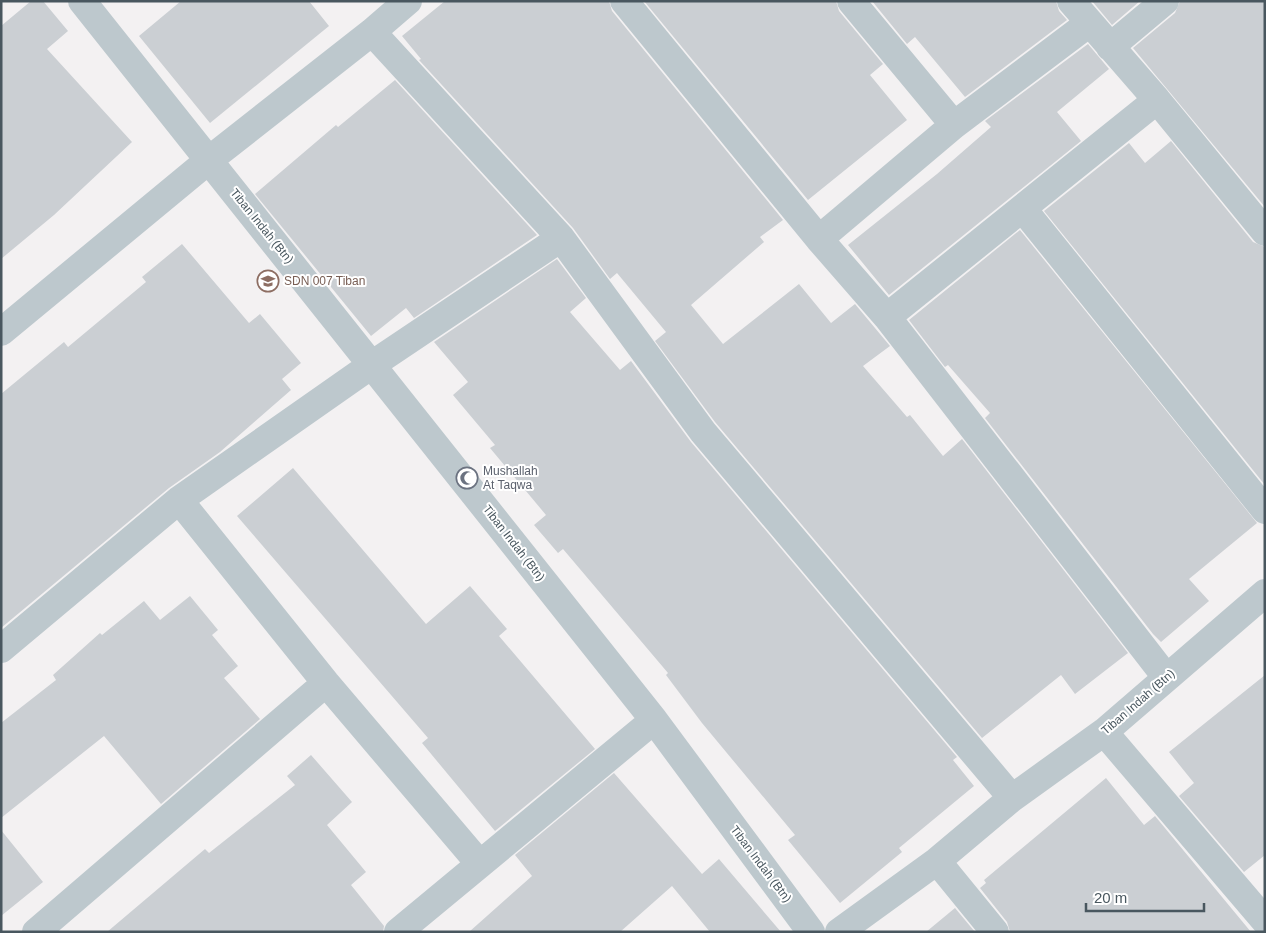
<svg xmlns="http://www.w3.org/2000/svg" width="1266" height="933" font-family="Helvetica,sans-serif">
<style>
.building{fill:#cbcfd3}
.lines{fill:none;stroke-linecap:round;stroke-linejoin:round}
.minor{stroke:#bdc8cd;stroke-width:28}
.labels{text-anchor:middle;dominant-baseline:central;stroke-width:4;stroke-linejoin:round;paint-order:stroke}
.street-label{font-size:12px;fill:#49575f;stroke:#fff}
.education-label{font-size:12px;fill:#785e54;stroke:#fff;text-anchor:start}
.worship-label{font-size:12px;fill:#5b616d;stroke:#fff;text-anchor:start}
</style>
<rect width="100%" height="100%" fill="#f3f1f2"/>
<path class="building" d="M 31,1 L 43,1 L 68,31 L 47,49 L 132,142 L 54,215 L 1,259 L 1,26 Z
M 181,1 L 309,1 L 329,26 L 210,123 L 139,36 Z
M 445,1 L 609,1 L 612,11 L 783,220 L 760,237 L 764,242 L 691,305 L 723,344 L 799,284 L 831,323 L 855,304 L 890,346 L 863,366 L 907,417 L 910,415 L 943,456 L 962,439 L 1128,653 L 1075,694 L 1061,675 L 982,738 L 715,422 L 655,341 L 666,332 L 617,273 L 610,279 L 573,228 L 419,60 L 421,59 L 402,36 Z
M 644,1 L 836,1 L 839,11 L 883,64 L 870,75 L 907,120 L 808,200 Z
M 872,1 L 1056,1 L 1059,11 L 1067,20 L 965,97 L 915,37 L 907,44 Z
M 1092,1 L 1140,1 L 1112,25 Z
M 1180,1 L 1265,1 L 1265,207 L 1133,48 L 1175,13 Z
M 1088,44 L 1109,69 L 1057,112 L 1081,141 L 889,295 L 848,245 L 937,174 L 991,127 L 985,121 Z
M 395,80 L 537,235 L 414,318 L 406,308 L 371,336 L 255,194 L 336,125 L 338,127 Z
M 1171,141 L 1253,242 L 1265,247 L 1265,485 L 1044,211 L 1129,143 L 1145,163 Z
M 1020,230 L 1257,523 L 1189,579 L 1209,601 L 1161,642 L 1153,634 L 985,418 L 990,413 L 948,365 L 945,367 L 909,320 Z
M 182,244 L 249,323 L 260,314 L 301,363 L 282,379 L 291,390 L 220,452 L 169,488 L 1,628 L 1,394 L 64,342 L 68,347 L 146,282 L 142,277 Z
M 557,259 L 586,298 L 570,312 L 620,370 L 631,361 L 691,442 L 957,757 L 953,760 L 974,786 L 899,848 L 902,852 L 840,903 L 788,840 L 795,835 L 702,723 L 666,675 L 668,673 L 563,549 L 558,553 L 534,525 L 546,515 L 490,448 L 495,445 L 453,395 L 468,382 L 434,342 Z
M 293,468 L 426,624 L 470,586 L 507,629 L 499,636 L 595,749 L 495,831 L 422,743 L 428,738 L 237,516 Z
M 190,596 L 218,630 L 212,635 L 238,666 L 224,678 L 260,719 L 161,804 L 104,736 L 1,818 L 1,723 L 56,680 L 53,675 L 100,633 L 102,635 L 144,601 L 160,620 Z
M 1265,675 L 1265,855 L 1244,872 L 1179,796 L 1194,783 L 1169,752 Z
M 311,755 L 352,802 L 327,825 L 366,872 L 351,885 L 384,926 L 383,932 L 107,932 L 205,849 L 209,853 L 295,785 L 287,776 Z
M 614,773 L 702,874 L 719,859 L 781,932 L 710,932 L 672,886 L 620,932 L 469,932 L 532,876 L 515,855 Z
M 1106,778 L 1144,825 L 1155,816 L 1251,932 L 1010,932 L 1007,922 L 980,888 L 986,883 L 984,880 Z
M 1,830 L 43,882 L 1,916 Z
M 955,908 L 975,932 L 926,932 Z"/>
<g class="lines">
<path class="minor" d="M 82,1 L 654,720 L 811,932
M 624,1 L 819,239 L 887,317 L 1166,677
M 851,1 L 954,125
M 1071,1 L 1157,100 L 1265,232
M 372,32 L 561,238 L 703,432 L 1012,798
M 1110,47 L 1165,1
M 1023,209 L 1265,510
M 819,239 L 954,125 L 1088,24
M 887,317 L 1157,100
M 1,332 L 209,160 L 372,32 L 408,1
M 179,500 L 326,683 L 479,863
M 1,649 L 179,500 L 373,364 L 561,238
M 1104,732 L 1265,921
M 937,861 L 995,932
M 36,932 L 326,683
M 398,932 L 654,720
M 839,932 L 937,861 L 1012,798 L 1104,732 L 1265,593"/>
</g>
<defs>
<g id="school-ring" transform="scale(1.125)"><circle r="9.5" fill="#fff" stroke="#8d6e63" stroke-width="1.5"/><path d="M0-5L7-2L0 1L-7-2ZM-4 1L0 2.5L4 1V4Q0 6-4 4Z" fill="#8d6e63"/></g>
<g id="mosque-ring" transform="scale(1.125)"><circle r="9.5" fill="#fff" stroke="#6b7280" stroke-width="1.5"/><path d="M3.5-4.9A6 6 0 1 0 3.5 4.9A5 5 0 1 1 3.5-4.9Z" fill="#6b7280"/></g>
</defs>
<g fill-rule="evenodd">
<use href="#school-ring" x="268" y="281"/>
<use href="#mosque-ring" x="467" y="478"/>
</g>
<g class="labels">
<g class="street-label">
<text transform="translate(262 226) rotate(51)">Tiban Indah (Btn)</text>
<text transform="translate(514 543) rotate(52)">Tiban Indah (Btn)</text>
<text transform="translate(1138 702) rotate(-41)">Tiban Indah (Btn)</text>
<text transform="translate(761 864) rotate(53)">Tiban Indah (Btn)</text>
</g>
<g class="education-label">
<text x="284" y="281">SDN 007 Tiban</text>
</g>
<g class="worship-label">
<text x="483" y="471">Mushallah<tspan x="483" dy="14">At Taqwa</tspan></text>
</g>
</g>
<rect width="1266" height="933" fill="none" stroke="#49575f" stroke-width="5"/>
<path d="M1086 903v8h118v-8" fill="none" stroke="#49575f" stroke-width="2.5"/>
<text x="1094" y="903" font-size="15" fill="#49575f" stroke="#ffffff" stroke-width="4" paint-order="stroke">20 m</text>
</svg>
